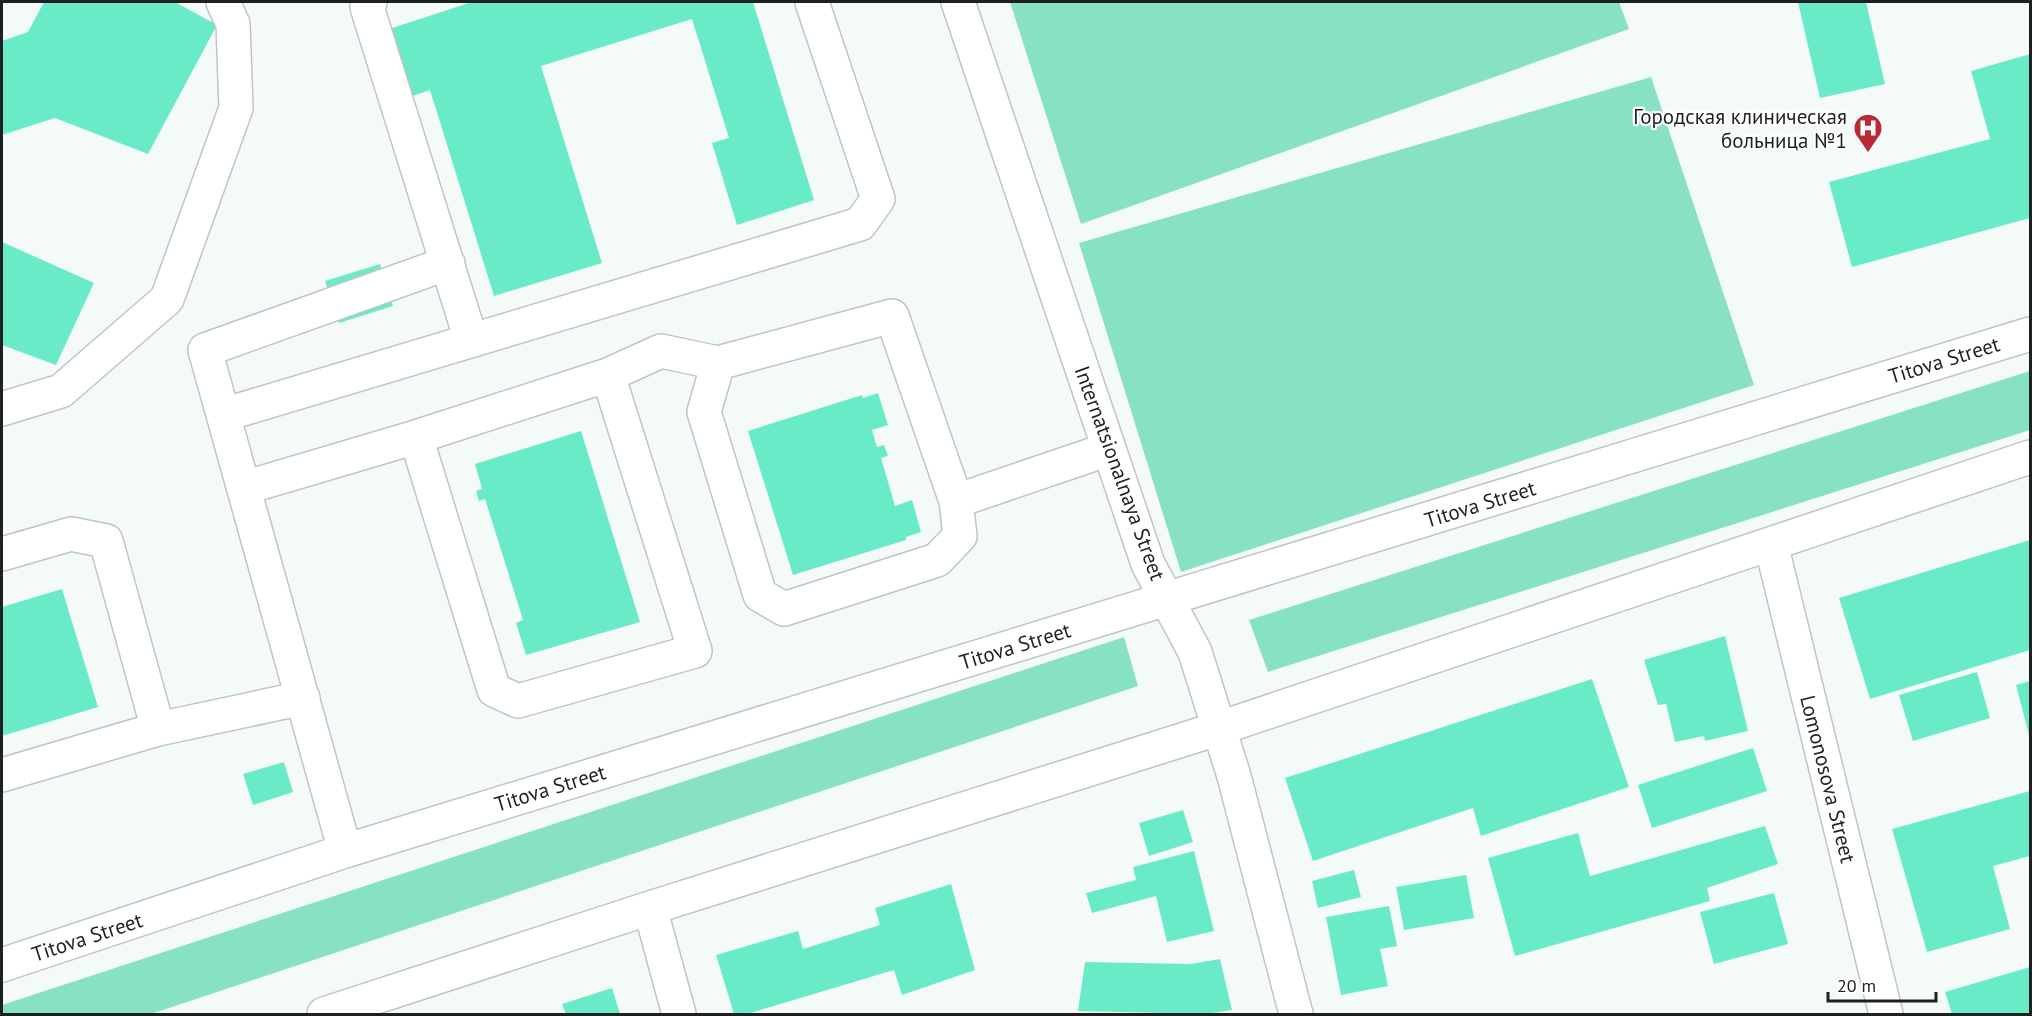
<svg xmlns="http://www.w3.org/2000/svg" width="2032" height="1016" font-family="'PT Sans',sans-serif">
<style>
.green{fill:#86e1c5}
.building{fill:#6aebc8}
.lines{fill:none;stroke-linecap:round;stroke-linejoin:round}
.minor-casing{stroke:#c0c5c3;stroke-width:36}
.minor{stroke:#fff;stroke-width:33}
.labels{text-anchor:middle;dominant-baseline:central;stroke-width:4.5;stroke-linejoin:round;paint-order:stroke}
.poi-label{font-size:21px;fill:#1f2120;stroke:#fff;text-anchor:end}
.street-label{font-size:21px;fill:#1f2120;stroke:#fff}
</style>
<rect width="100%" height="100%" fill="#f4faf8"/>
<path class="green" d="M 1010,2 L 1619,2 L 1629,29 L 1081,224 Z
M 1651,77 L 1754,385 L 1181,572 L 1079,243 Z
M 2030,371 L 2030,430 L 1268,672 L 1249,620 Z
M 1124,637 L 1138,686 L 151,1014 L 2,1014 L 2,1005 Z"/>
<path class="building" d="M 44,2 L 175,2 L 217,25 L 148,154 L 55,118 L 2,135 L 2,41 L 28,32 Z
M 472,2 L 753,2 L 814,200 L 737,225 L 712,143 L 729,138 L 692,19 L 541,66 L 602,263 L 494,296 L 430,90 L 407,98 L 386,30 Z
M 1798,2 L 1866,2 L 1885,84 L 1820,98 Z
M 2030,54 L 2030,218 L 1852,267 L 1829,182 L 1990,139 L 1971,71 Z
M 2,242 L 94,283 L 56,365 L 2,345 Z
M 380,264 L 393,306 L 339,323 L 325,281 Z
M 878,393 L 888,425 L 872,430 L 877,447 L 884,445 L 888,456 L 881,458 L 895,506 L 912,500 L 921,532 L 906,537 L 906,540 L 793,575 L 748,431 L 862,395 L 863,398 Z
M 581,431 L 640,622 L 526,655 L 516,623 L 523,620 L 485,499 L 479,501 L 476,491 L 482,489 L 475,464 Z
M 2030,540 L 2030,650 L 1870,699 L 1839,598 Z
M 62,589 L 98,707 L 2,736 L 2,607 Z
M 1725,636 L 1748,731 L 1705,741 L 1704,736 L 1675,742 L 1666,704 L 1658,705 L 1644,660 Z
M 1977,672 L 1990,718 L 1913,741 L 1899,695 Z
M 1592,679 L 1629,787 L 1481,836 L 1473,808 L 1313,861 L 1285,778 Z
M 2030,681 L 2030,739 L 2016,685 Z
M 1753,748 L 1767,791 L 1652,828 L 1638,785 Z
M 284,762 L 293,792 L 253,805 L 243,774 Z
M 2030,791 L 2030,856 L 1993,866 L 2010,929 L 1927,952 L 1892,829 Z
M 1183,810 L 1193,842 L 1149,856 L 1139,823 Z
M 1765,826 L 1778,864 L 1707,888 L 1710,901 L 1515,956 L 1488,858 L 1578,833 L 1590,876 Z
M 1194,851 L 1214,931 L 1167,942 L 1156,896 L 1092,913 L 1086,893 L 1136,880 L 1133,867 Z
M 1354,870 L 1361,897 L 1318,908 L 1312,881 Z
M 1466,875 L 1474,918 L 1404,930 L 1396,887 Z
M 951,884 L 975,970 L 902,995 L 894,970 L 747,1014 L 734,1014 L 716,955 L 798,931 L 803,949 L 880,925 L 875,908 Z
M 1774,893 L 1788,944 L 1714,964 L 1700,912 Z
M 1389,906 L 1397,946 L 1380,949 L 1388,986 L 1341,995 L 1326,917 Z
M 1220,959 L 1232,1010 L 1206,1014 L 1078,1011 L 1085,962 L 1191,964 Z
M 2030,967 L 2030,1014 L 1952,1014 L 1945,992 Z
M 612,988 L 620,1014 L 566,1014 L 562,1004 Z"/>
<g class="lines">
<g class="minor-casing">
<path id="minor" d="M 370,2 L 367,7 L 471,340
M 958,2 L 1148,564 L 1195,652 L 1234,776 L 1296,1014
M 2,409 L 61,391 L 167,299 L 236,108 L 233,24 L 223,2
M 223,415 L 860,224 L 878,199 L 812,2
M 416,437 L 494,690 L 518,701 L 695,651 L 608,375
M 244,488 L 416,437 L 608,375 L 661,351 L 718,363 L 892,316 L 956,501 L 960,536 L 937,560 L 784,609 L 760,595 L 704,412 L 718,363
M 956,501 L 1109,449
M 1771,544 L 1886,1014
M 2,554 L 71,534 L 106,541 L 158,729
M 2,775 L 158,729 L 303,698
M 345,851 L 205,350 L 448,263
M 650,908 L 679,1014
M 2,965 L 345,851 L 2030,334
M 324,1014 L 650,908 L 1220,728 L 2030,457"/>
</g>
<use href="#minor" class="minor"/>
</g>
<defs>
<g id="hospital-pin" transform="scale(1.5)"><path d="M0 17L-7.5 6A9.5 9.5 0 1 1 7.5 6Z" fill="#ba2a34" stroke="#fff"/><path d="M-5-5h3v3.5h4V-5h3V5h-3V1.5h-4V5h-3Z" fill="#fff"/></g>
</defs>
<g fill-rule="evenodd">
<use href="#hospital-pin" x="1868" y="128"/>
</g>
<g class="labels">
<g class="poi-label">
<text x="1847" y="116">Городская клиническая<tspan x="1847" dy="24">больница №1</tspan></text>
</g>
<g class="street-label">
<text transform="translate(1944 360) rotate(-17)">Titova Street</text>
<text transform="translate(1120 473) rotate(70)">Internatsionalnaya Street</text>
<text transform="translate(1480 504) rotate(-17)">Titova Street</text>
<text transform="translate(1015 646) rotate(-17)">Titova Street</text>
<text transform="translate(1828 779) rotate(76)">Lomonosova Street</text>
<text transform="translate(550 788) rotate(-17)">Titova Street</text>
<text transform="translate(87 937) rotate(-18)">Titova Street</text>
</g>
</g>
<rect width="2032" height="1016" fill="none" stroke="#1f2120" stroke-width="6"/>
<path d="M1828 992v9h108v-9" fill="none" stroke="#1f2120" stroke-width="3"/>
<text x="1837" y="992" font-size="18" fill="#1f2120" stroke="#ffffff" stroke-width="4.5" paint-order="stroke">20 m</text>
</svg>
